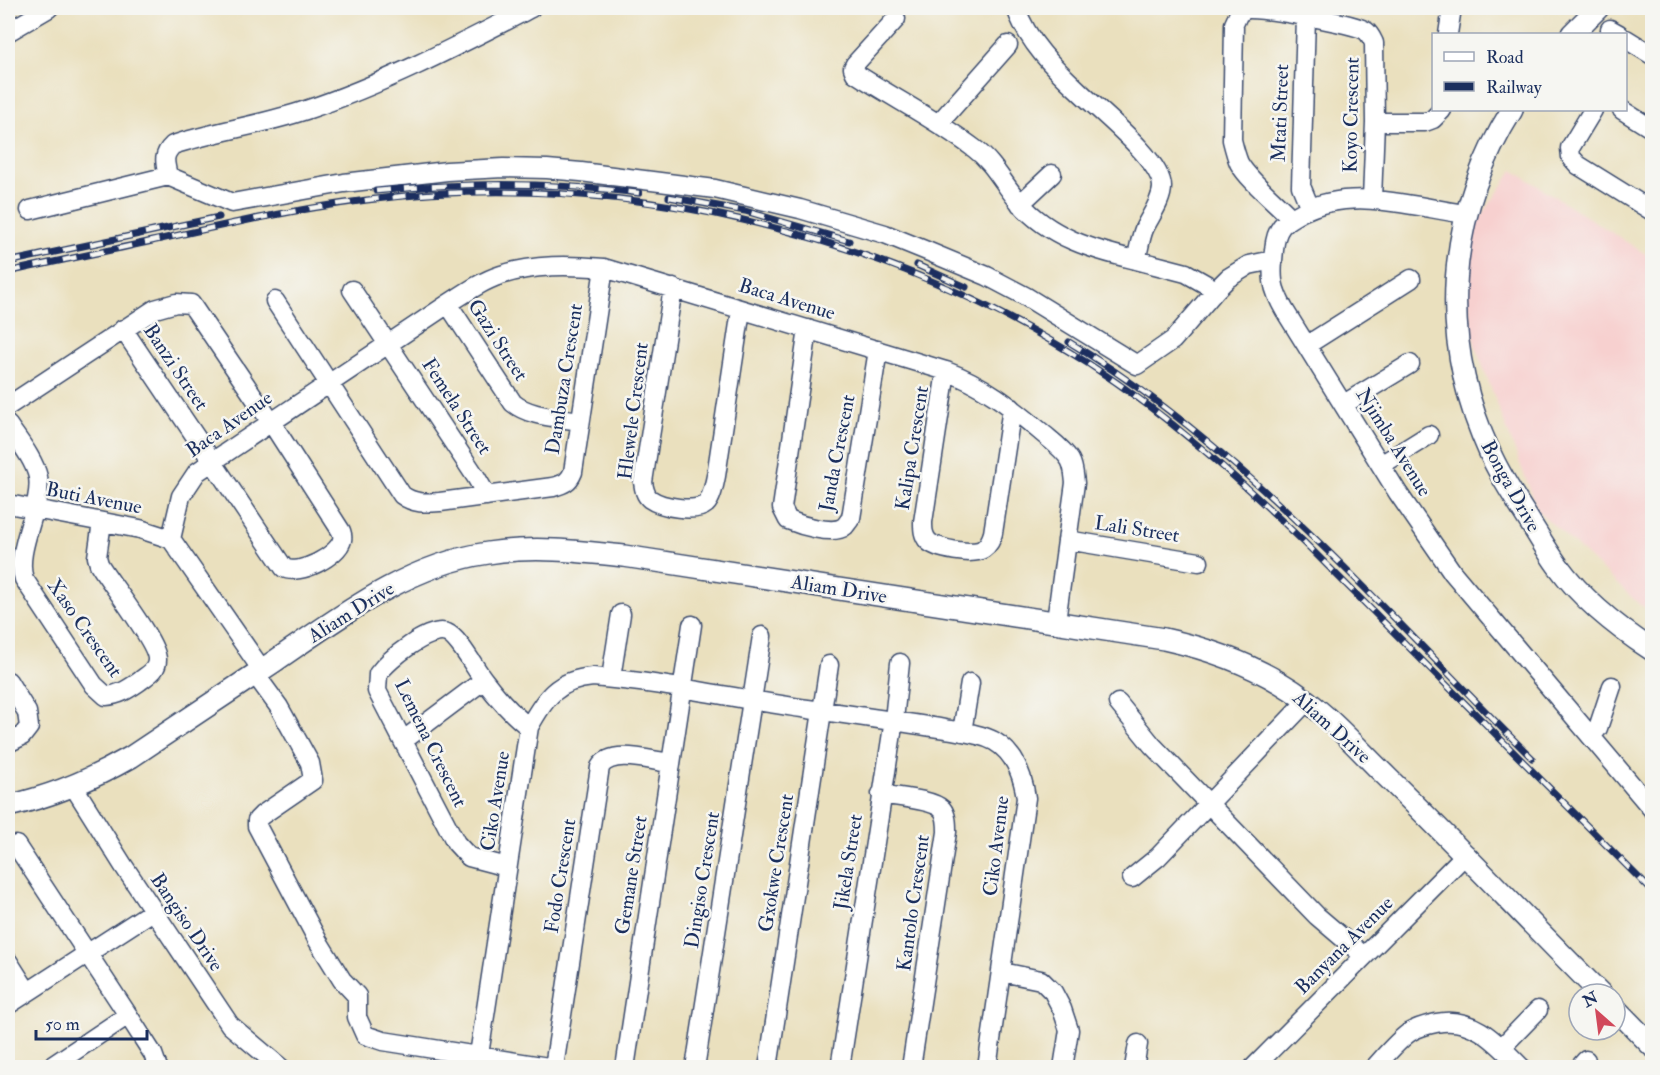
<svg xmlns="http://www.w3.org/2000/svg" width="1660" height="1075" font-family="'IM FELL Double Pica',serif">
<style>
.built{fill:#f7d0cf}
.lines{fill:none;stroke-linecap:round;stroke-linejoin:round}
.minor-casing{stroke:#3a4a6c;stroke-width:21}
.tertiary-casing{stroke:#3a4a6c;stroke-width:24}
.minor{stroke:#fff;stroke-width:18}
.tertiary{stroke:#fff;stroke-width:21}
.rail-casing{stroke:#1b2f5e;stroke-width:7}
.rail{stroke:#f6f6f2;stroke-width:4.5;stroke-dasharray:14;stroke-linecap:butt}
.labels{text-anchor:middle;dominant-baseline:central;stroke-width:5;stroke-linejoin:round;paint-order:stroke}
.street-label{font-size:20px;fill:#1b2f5e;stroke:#f6f6f2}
</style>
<rect width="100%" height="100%" fill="#f6f6f2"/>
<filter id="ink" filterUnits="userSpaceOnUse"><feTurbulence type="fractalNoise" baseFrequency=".0167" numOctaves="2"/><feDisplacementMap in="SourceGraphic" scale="12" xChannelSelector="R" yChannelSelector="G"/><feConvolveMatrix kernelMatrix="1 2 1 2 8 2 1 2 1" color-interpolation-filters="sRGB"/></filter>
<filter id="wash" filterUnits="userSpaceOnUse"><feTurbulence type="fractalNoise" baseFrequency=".008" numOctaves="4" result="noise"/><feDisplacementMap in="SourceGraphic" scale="24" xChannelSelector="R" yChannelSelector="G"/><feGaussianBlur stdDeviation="1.35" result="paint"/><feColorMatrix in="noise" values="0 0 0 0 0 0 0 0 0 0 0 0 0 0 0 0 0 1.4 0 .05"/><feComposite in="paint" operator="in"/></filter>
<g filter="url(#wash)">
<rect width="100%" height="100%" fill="#eae0be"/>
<path class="built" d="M 1513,170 L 1652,258 L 1652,610 L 1640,605 L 1538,511 L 1475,346 L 1459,248 Z"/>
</g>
<g filter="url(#ink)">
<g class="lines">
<g class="minor-casing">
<path id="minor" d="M 1306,17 L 1301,186 L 1310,208
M 896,19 L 855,64 L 853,68 L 855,73 C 895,99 937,120 975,149 C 994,163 1004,185 1019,202 C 1049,237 1093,250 1136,260 C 1139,250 1140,239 1144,229 C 1150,216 1162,201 1162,187 C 1162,160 1098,110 1079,91 C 1054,68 1027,41 1016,8
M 1610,29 L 1619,34
M 8,32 L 49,8
M 1448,34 L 1452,8
M 1626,39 L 1652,55
M 1593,110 L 1570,148 L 1571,157 L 1578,165 L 1652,211
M 1622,110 L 1652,129
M 1375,122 L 1425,122 L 1433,119 L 1442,110
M 939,123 L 1008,45
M 168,176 L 232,203 L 344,183 L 447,171 L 503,168 L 547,169 L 581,172 L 715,189 L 800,209 L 885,234 L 927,251 L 987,276 L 1025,296 L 1137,365 L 1173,340 L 1216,290 L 1228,278 L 1249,265 L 1273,260
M 1020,204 L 1052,174
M 30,210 L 168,176 C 165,163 162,155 173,145 C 216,131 262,125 306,110 C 384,84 457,46 531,8
M 1466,214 C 1413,207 1353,186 1302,212 C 1283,222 1276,227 1274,250 C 1271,277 1271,287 1285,311 L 1398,493 L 1453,573 L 1652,809
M 1291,218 C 1277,203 1248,180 1239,163 C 1236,156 1234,148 1232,140 L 1234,24 L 1239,13 L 1247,9 C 1263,8 1356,23 1366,31 C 1370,34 1372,39 1374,43 L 1375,122 L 1372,199
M 1136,260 L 1186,273 L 1216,290
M 673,288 L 643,482 C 644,489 645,495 650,499 C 661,507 696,513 706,504 C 712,498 714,485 716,476 L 741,310
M 352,290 L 476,477 L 487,496
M 275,301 L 402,495 C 414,504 426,503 440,502 L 553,487 C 564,484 569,482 573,472 L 604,268
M 448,304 L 513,403 C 530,417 558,417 579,421
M 808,329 L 782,508 L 788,520 C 800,525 834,536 845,526 C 846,525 850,519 851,518 L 878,350
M 1307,345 L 1411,279
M 946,371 L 923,522 C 923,529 923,535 928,541 C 936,549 973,556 983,549 C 989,545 991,540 993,533 L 1012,408
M 1344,404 L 1410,364
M 8,406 L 155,309 L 176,303 L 191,304 L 271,422 L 341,531 C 342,534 343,536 342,540 C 338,556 299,576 284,568 L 123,329
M 8,425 C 18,440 34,459 38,477 C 43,506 14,550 24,579 L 94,685 L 106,696 C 120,695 128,689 140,681 C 147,675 157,671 157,660 C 158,643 110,583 99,564 L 97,557 L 102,522
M 1381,465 L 1429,435
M 8,504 L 140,529 L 171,539 L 262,670
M 171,539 L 181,496 L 197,472 L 448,304 C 465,293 482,281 501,275 C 534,264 570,265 604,268 L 946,371 C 984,385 1010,406 1040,431 C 1050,440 1063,448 1070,460 C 1074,467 1074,475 1075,483 L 1056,621
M 1067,540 L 1199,562
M 255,674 L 279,707 L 310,763 L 313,780 L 262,815 L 257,820 L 257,826 L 318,941 L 342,980 L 357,996 L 357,1017 L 365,1035 L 383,1041 L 555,1068
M 611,678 L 621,614
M 8,681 L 27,712 L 29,727 L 22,736 L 8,743
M 1118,703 L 1152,745 L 1317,916 L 1364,956
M 962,732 L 970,683
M 1591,737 L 1598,728 L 1612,686
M 404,740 L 484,680
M 74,787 L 123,865 L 230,1025 L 281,1068
M 881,794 C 895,797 932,799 942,809 C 947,815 947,824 947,832 L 911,1068
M 16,845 L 128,1015 L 153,1054 L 158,1068
M 507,867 L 469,857 L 456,843 L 377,691 L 378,674 C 388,660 429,626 447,633 C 459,638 475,669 484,680 C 497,697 511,714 529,727
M 1132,878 L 1158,857 L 1307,701
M 8,961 L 27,991
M 1002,972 L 1041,980 L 1053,992 L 1062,1009 L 1069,1030 L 1063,1068
M 8,1005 L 153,911
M 1502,1047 L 1538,1010
M 554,1067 L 600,767 C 612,748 651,761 671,763
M 49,1068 L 128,1015
M 477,1068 L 529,727 C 545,698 557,680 593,677 C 670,683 746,701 823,711 C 864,717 904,722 945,729 C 961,732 979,733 994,741 C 1015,753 1023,776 1026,798 L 987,1068
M 625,1068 L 692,625
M 695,1068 L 762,636
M 768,1068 L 829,665
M 840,1068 L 894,720 L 900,663
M 1134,1068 L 1138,1044
M 1253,1068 L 1466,854
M 1374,1068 C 1385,1056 1397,1041 1410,1032 C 1418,1027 1427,1025 1436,1023 C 1474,1015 1498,1044 1522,1068
M 1579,1068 L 1586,1060"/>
</g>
<g class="tertiary-casing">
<path id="tertiary" d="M 1572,34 L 1598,8
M 1512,110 C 1446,216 1437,338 1490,453 C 1500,476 1515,498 1528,519 C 1538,535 1547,551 1558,566 C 1582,599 1618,628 1652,650
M 8,806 C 53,796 91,780 131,757 C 179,725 227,693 275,661 C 341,616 407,565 488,553 C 534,546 578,551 624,556 L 1164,639 C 1205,648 1246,662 1282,684 C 1323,708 1354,745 1387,777 C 1460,848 1529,922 1601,994
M 1615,1008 L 1652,1046"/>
</g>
<use href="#minor" class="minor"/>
<use href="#tertiary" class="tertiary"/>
<g class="rail-casing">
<path id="rail" d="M 376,191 C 464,182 551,182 639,193
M 669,197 L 745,211 L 849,241
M 8,262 L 219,217
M 917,265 L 966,287
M 8,272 C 56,261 104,252 152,241 C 224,225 295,209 367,200 C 616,169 877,229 1089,364 C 1168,415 1238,478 1306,544 L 1652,891
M 1069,342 C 1248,450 1385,613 1532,758"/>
</g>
<use href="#rail" class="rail"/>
</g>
</g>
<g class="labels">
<g class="street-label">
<text transform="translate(1280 113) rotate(-88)">Mtati Street</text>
<text transform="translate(1351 115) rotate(-89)">Koyo Crescent</text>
<text transform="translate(787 299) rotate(17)">Baca Avenue</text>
<text transform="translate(498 340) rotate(57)">Gazi Street</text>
<text transform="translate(176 367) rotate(56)">Banzi Street</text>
<text transform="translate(564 379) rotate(-81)">Dambuza Crescent</text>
<text transform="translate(457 406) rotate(57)">Femela Street</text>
<text transform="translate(633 411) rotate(-83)">Hlewele Crescent</text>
<text transform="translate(229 424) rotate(-35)">Baca Avenue</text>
<text transform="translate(1394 442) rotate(58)">Njimba Avenue</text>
<text transform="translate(912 448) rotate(-81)">Kalipa Crescent</text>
<text transform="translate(837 453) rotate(-79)">Janda Crescent</text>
<text transform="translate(1511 486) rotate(61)">Bonga Drive</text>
<text transform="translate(94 498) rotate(11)">Buti Avenue</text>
<text transform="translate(1137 529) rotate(9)">Lali Street</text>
<text transform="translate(839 589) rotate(9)">Aliam Drive</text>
<text transform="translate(351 612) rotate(-32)">Aliam Drive</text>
<text transform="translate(85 628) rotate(55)">Xaso Crescent</text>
<text transform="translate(1332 727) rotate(42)">Aliam Drive</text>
<text transform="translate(431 743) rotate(64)">Lemena Crescent</text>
<text transform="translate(495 801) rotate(-81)">Ciko Avenue</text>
<text transform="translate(996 846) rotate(-83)">Ciko Avenue</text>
<text transform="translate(848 862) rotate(-81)">Jikela Street</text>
<text transform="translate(776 863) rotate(-81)">Gxokwe Crescent</text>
<text transform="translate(631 875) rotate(-81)">Gemane Street</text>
<text transform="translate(560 876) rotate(-81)">Fodo Crescent</text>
<text transform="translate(702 880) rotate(-81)">Dingiso Crescent</text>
<text transform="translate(913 903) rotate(-82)">Kantolo Crescent</text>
<text transform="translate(187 922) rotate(56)">Bangiso Drive</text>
<text transform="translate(1344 945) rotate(-45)">Banyana Avenue</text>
</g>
</g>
<rect width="1660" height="1075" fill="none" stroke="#f6f6f2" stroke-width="30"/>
<rect x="1432" y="33" width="195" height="78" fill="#f6f6f2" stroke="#9ea6b7" stroke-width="1.5"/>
<rect x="1444" y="52" width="30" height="9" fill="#ffffff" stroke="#9ea6b7" stroke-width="1.5"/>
<text x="1486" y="63" font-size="18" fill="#1b2f5e">Road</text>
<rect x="1444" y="82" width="30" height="9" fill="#1b2f5e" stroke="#9ea6b7" stroke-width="1.5"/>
<text x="1486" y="93" font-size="18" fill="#1b2f5e">Railway</text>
<g transform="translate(1597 1012) rotate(332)"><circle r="28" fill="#f6f6f2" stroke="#9ea6b7" stroke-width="1.5"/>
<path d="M0-4.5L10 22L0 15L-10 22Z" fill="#d1495b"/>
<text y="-9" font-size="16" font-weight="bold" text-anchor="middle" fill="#1b2f5e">N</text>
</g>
<path d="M36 1030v9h111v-9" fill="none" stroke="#1b2f5e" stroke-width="3"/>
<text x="45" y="1030" font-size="18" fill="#1b2f5e" stroke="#f6f6f2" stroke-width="4.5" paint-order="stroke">50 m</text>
</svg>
